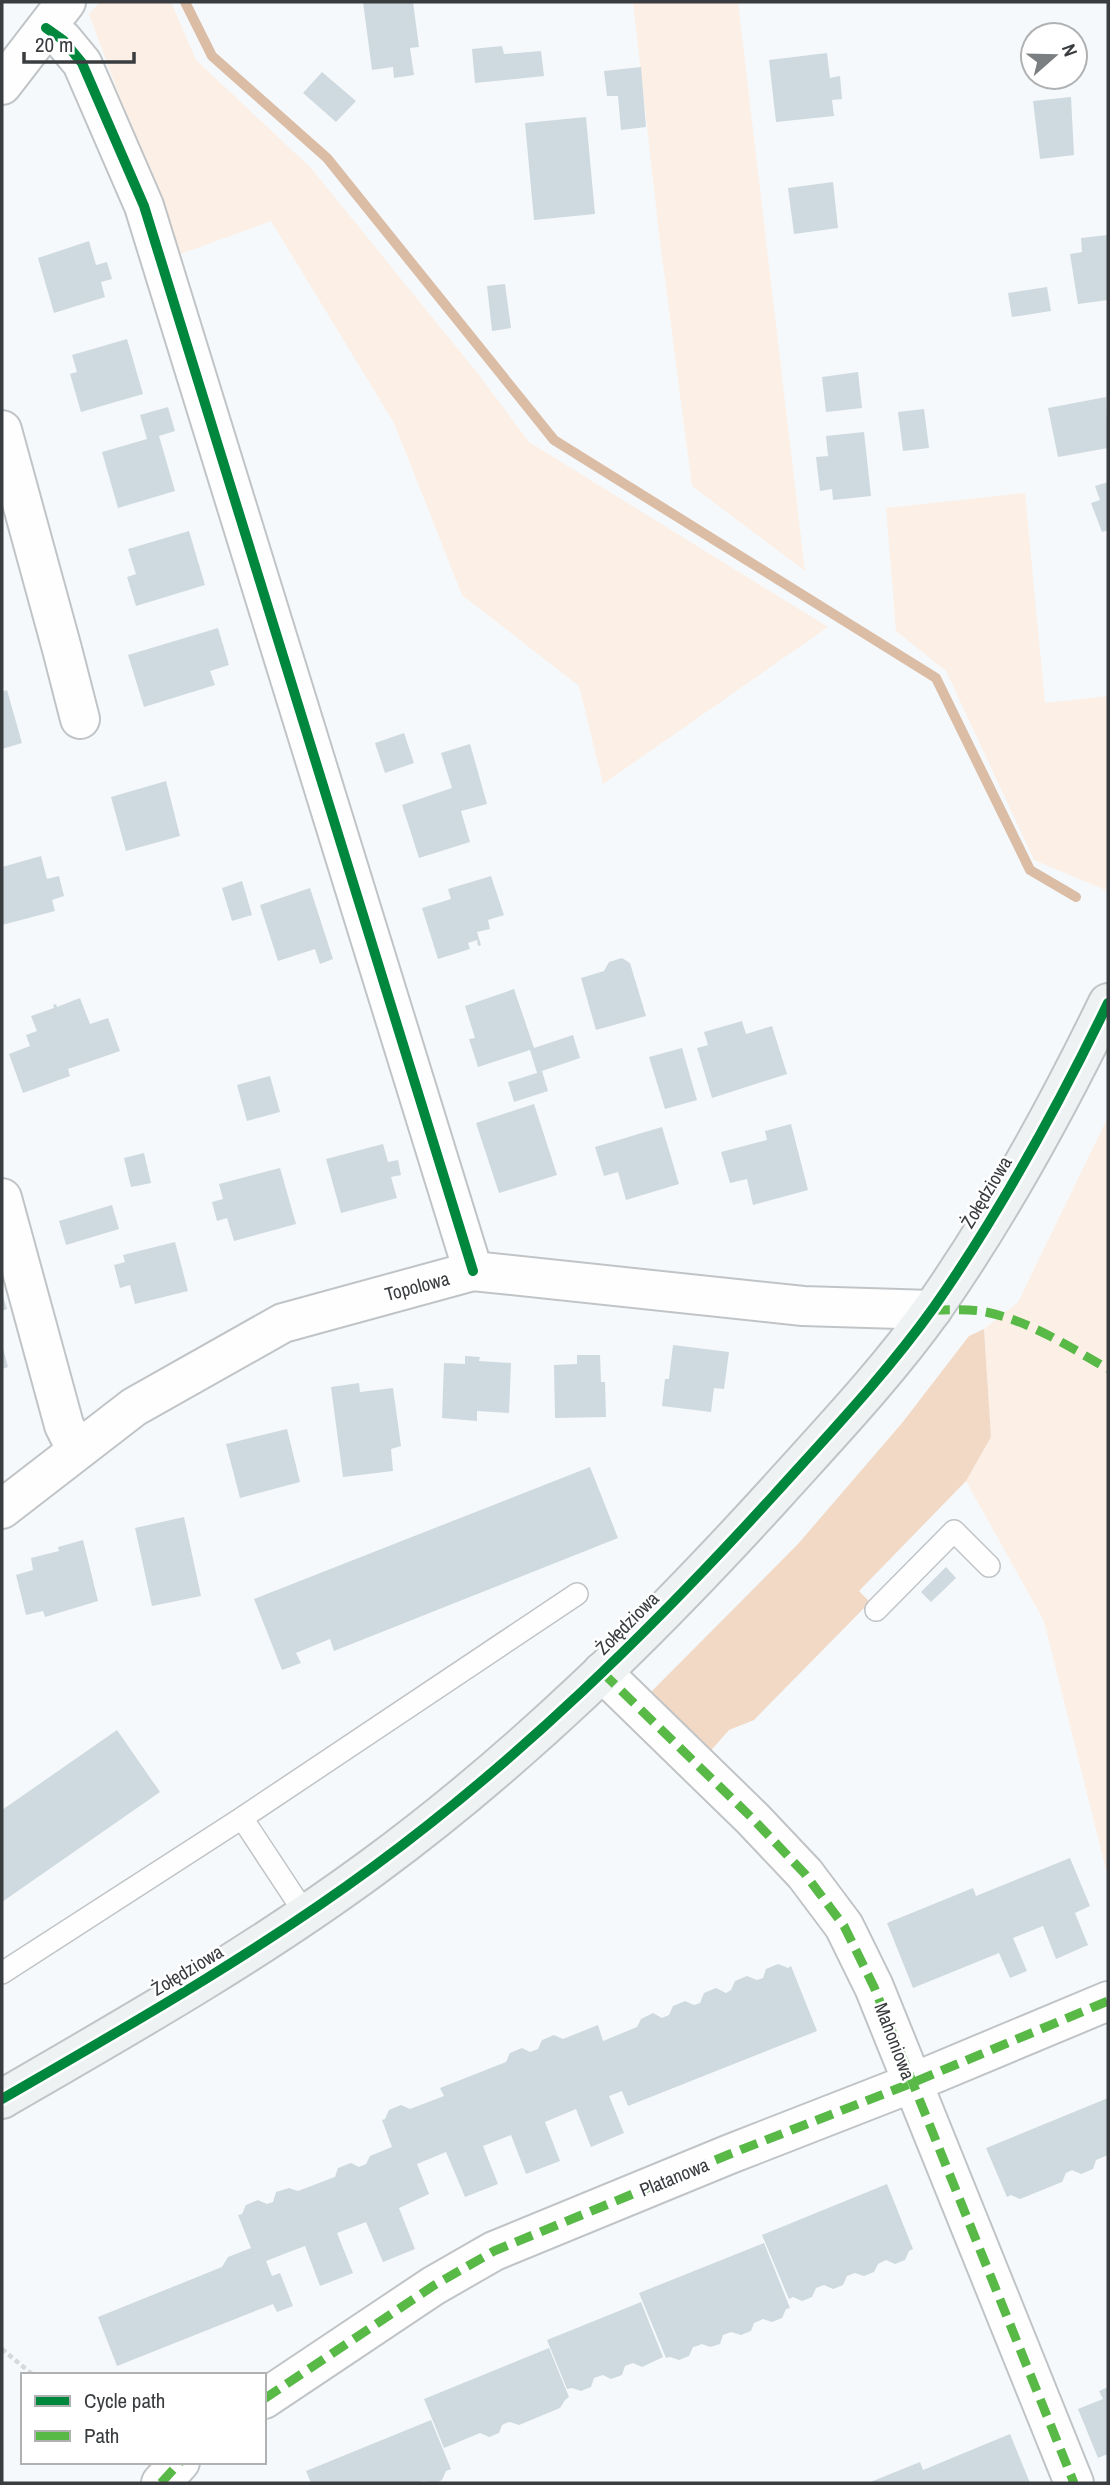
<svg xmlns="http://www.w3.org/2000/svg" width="1110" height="2485" font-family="'Archivo Narrow',sans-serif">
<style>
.green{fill:#fbefe6}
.forest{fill:#f1d9c6}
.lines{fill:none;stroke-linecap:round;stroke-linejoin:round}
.stream{stroke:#dbbda6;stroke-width:10}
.building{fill:#cedae0}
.lane-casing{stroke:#c1c4c6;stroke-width:24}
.street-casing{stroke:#c1c4c6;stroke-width:42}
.secondary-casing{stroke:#c1c4c6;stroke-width:42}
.path{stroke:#d6d8d9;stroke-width:4.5;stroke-dasharray:5 3.5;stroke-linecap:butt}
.lane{stroke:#fefefe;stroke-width:21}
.street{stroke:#fefefe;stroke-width:38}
.secondary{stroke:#eef2f3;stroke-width:38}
.quiet{stroke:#58b947;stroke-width:9;stroke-dasharray:18 9;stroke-linecap:butt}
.cycleway-casing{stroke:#fff;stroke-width:15}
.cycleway{stroke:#00873e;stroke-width:10}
.labels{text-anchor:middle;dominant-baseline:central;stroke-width:5;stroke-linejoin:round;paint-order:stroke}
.street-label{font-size:19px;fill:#3a3d3f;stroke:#fff}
</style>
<rect width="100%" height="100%" fill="#f6f9fb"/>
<path class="green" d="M 100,2 L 171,2 L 196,60 L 311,168 L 479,375 L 529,442 L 828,627 L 603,784 L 579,686 L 462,595 L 394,423 L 271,221 L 178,255 L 89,14 Z
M 633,2 L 738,2 L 805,571 L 692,486 L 659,234 Z
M 1025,493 L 1045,703 L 1108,696 L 1108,881 L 1105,890 L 1034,860 L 946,671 L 896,631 L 886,508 Z
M 1108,1117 L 1108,1878 L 1044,1621 L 966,1481 L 991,1437 L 984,1329 L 1018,1302 Z"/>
<path class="forest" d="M 984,1329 L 991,1437 L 966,1481 L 859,1591 L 870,1602 L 754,1720 L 729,1730 L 706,1756 L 645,1698 L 798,1544 L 902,1423 L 969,1336 Z"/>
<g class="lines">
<path class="stream" d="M 185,2 L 212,56 L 327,158 L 554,440 L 936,678 L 1030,870 L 1076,897"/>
</g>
<path class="building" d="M 363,2 L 413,2 L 419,47 L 410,48 L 414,75 L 394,78 L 393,67 L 372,70 Z
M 502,46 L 504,54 L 541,51 L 544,76 L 475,83 L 472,49 Z
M 827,53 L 830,78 L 840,76 L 842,99 L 832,100 L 834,116 L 776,122 L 769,60 Z
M 641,67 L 646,127 L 621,130 L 618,96 L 607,96 L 604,71 Z
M 322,72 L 356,101 L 336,122 L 303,93 Z
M 1071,97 L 1074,155 L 1040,159 L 1033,101 Z
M 586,117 L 595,214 L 534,220 L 525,123 Z
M 833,182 L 838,228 L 794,234 L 788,188 Z
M 1108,235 L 1108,300 L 1078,304 L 1070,254 L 1082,252 L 1081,238 Z
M 89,241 L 96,265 L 107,262 L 112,279 L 101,282 L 105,297 L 54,313 L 38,258 Z
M 505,284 L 511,328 L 492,331 L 487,286 Z
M 1047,287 L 1051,311 L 1012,317 L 1008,293 Z
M 127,339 L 143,394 L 81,412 L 70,374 L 77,372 L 72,355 Z
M 858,372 L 862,408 L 826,412 L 822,377 Z
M 1106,397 L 1108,448 L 1058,457 L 1048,408 Z
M 168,407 L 175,431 L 159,436 L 175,491 L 118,508 L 102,452 L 147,439 L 140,415 Z
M 924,409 L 929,448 L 903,451 L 898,412 Z
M 864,432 L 871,496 L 833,500 L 832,489 L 820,491 L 816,457 L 828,456 L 826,436 Z
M 1108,482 L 1108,530 L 1102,532 L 1091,503 L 1100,500 L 1095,486 Z
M 189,531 L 205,585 L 136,606 L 127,577 L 136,574 L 128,549 Z
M 218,628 L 229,665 L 210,671 L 215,685 L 144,707 L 128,655 Z
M 7,690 L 22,743 L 2,749 L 2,692 Z
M 404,733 L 414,763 L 385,773 L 375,743 Z
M 470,744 L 487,804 L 461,811 L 470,842 L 419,858 L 402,805 L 452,788 L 441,753 Z
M 166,781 L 180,836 L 126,851 L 111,797 Z
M 41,856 L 47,879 L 59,876 L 64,896 L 52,900 L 55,911 L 2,925 L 2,867 Z
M 491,876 L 504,915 L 488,920 L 490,929 L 477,932 L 481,945 L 478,946 L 477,940 L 468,943 L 470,949 L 438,959 L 422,908 L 451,899 L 448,889 Z
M 242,881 L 252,915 L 232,921 L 222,888 Z
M 310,888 L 333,959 L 320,964 L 315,949 L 278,961 L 260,905 Z
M 622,958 L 630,963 L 646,1016 L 596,1030 L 581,978 L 604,971 L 609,962 Z
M 514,989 L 534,1048 L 573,1035 L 580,1058 L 542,1071 L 548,1091 L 514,1102 L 508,1082 L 537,1073 L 530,1050 L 478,1067 L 469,1039 L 475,1038 L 465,1006 Z
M 80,998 L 90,1024 L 108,1018 L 120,1051 L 68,1069 L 70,1076 L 23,1093 L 9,1054 L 30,1046 L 26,1035 L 37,1031 L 31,1016 L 54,1008 L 53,1005 L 56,1004 L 57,1007 Z
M 742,1021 L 746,1034 L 772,1026 L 787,1074 L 712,1098 L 697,1048 L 708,1045 L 704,1032 Z
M 682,1048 L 697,1100 L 665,1109 L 649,1057 Z
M 270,1076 L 280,1112 L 247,1121 L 237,1085 Z
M 534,1104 L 557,1175 L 499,1193 L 476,1123 Z
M 791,1124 L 808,1190 L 753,1205 L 747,1179 L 730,1183 L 721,1152 L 767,1140 L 765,1131 Z
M 662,1127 L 679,1184 L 626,1200 L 618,1172 L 604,1176 L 595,1147 Z
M 383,1144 L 388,1162 L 398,1160 L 401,1175 L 391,1177 L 397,1198 L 341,1213 L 326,1159 Z
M 144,1153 L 151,1183 L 131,1187 L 124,1158 Z
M 280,1168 L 296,1224 L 234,1241 L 227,1218 L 217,1221 L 212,1202 L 223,1199 L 219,1184 Z
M 112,1205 L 119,1229 L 66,1245 L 59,1221 Z
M 175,1242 L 188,1291 L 135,1304 L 130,1285 L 120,1288 L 114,1265 L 125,1262 L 123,1255 Z
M 2,1293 L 7,1309 L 2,1311 Z
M 2,1344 L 8,1367 L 2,1369 Z
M 673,1345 L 729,1352 L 724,1389 L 714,1388 L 711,1412 L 662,1406 L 665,1379 L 669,1379 Z
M 577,1355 L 600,1355 L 601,1382 L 605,1382 L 606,1417 L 555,1418 L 554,1365 L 577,1364 Z
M 465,1356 L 480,1357 L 479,1361 L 511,1363 L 509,1413 L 477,1411 L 477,1421 L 442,1418 L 444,1363 L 465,1364 Z
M 359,1383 L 360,1392 L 393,1388 L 401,1446 L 391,1449 L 393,1471 L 343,1477 L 331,1387 Z
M 287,1429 L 300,1482 L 240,1498 L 226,1444 Z
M 590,1467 L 618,1538 L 334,1651 L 330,1639 L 296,1653 L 301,1663 L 282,1670 L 254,1599 Z
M 184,1517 L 201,1596 L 152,1606 L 135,1528 Z
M 83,1540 L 98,1601 L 45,1617 L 43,1611 L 26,1615 L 16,1575 L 33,1570 L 31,1558 L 59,1551 L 58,1547 Z
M 946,1567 L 956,1578 L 931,1602 L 921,1592 Z
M 117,1730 L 160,1792 L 2,1902 L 2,1810 Z
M 1070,1858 L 1090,1906 L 1075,1913 L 1088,1945 L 1056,1959 L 1043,1926 L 1013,1938 L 1027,1971 L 1010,1978 L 999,1953 L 913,1988 L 887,1923 L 973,1888 L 976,1896 Z
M 778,1964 L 788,1968 L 791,1966 L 817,2031 L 628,2106 L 622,2091 L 609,2096 L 624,2133 L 591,2147 L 576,2109 L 545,2122 L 560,2161 L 526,2174 L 511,2135 L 483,2146 L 498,2184 L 465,2197 L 446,2152 L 417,2164 L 429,2194 L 399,2208 L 415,2249 L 383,2262 L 366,2222 L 337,2233 L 353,2273 L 320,2286 L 305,2246 L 289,2252 L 266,2261 L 272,2276 L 280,2273 L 293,2306 L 277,2312 L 273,2304 L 117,2366 L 98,2317 L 222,2267 L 228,2257 L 251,2248 L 238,2215 L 242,2214 L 246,2205 L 258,2200 L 267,2204 L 273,2202 L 276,2192 L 289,2188 L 298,2191 L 332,2178 L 335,2177 L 338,2168 L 351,2163 L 359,2167 L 366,2164 L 370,2156 L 392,2147 L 382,2120 L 385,2119 L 389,2110 L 401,2105 L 410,2109 L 444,2096 L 440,2088 L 506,2062 L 510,2053 L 522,2048 L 530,2052 L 538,2049 L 542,2040 L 554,2035 L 563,2039 L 598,2025 L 603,2041 L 637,2027 L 641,2019 L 653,2013 L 662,2018 L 669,2015 L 673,2006 L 685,2001 L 694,2005 L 700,2003 L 704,1993 L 716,1988 L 726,1993 L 731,1990 L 735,1981 L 747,1976 L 757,1980 L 763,1978 L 766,1969 Z
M 1108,2098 L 1108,2155 L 1096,2160 L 1093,2169 L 1081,2174 L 1072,2170 L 1066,2173 L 1062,2182 L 1020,2199 L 1011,2195 L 1007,2197 L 986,2148 Z
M 887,2184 L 913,2249 L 909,2251 L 905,2260 L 895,2264 L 886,2260 L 878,2264 L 874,2272 L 864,2276 L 855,2273 L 847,2276 L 843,2285 L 833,2289 L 824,2285 L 816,2288 L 812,2297 L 802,2301 L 793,2297 L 789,2299 L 762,2235 Z
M 764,2243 L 790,2308 L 786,2309 L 782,2318 L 772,2322 L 763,2319 L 754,2323 L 751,2331 L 741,2335 L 731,2332 L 723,2335 L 720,2344 L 710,2347 L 702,2344 L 697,2346 L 693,2347 L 689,2356 L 679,2360 L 670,2357 L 666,2358 L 639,2293 Z
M 641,2302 L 663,2357 L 642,2367 L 633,2363 L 630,2364 L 625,2366 L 622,2375 L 611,2379 L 603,2375 L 594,2378 L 591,2387 L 581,2391 L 572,2388 L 567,2389 L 547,2340 Z
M 549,2348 L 569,2397 L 565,2400 L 560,2408 L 519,2425 L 510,2422 L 506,2423 L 502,2425 L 499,2433 L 489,2437 L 480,2433 L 444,2448 L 424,2399 Z
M 1108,2387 L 1108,2454 L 1098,2458 L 1078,2409 L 1103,2399 L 1099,2391 Z
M 431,2420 L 451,2469 L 446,2471 L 442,2480 L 436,2483 L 423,2481 L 417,2483 L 311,2483 L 306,2471 Z
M 1010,2434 L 1030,2483 L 868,2483 L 920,2462 L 923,2470 Z"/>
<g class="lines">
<g class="lane-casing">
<path id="lane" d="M 876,1610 L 954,1531 L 989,1566
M 306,1915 L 242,1818 L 577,1594
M 2,1973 L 242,1818"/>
</g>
<g class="street-casing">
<path id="street" d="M 46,28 L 63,40 L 82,63 L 144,206 L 473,1271
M 2,85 L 66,2
M 2,430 L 62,649 L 80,719
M 2,1198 L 64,1425 L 77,1451
M 2,1509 L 134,1407 L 283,1323 L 473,1271 L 803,1306 L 932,1310
M 602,1672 L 753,1819 L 805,1874 L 844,1926 L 874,1987 L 1074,2483
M 264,2399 L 433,2286 L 494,2251 L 730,2154 L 912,2083 L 1108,2001
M 161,2483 L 180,2462"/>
</g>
<g class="secondary-casing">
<path id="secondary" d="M 2,2099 C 128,2026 255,1954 373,1867 C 520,1759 651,1630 774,1495 C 829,1434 887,1373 934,1307 C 1001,1211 1057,1108 1108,1003"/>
</g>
<path class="path" d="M 2,2349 L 33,2375"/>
<use href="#lane" class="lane"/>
<use href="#street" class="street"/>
<use href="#secondary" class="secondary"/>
<path class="quiet" d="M 932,1310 C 947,1310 965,1309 980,1311 C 1025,1318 1070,1347 1108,1369
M 602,1672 L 753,1819 L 805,1874 L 844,1926 L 874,1987 L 1074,2483
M 264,2399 L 433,2286 L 494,2251 L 730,2154 L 912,2083 L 1108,2001
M 161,2483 L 180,2462"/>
<g class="cycleway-casing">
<path id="cycleway" d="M 46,28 L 63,40 L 82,63 L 144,206 L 473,1271
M 2,2099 C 128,2026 255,1954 373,1867 C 520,1759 651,1630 774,1495 C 829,1434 887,1373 934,1307 C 1001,1211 1057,1108 1108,1003"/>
</g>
<use href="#cycleway" class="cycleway"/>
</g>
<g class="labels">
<g class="street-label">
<text transform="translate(986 1192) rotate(-59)">Żołędziowa</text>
<text transform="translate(417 1286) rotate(-15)">Topolowa</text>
<text transform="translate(627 1623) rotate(-45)">Żołędziowa</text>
<text transform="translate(187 1970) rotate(-31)">Żołędziowa</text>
<text transform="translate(895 2041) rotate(69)">Mahoniowa</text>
<text transform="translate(674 2177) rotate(-22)">Platanowa</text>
</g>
</g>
<rect width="1110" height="2485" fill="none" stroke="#3a3d3f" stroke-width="7"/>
<rect x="21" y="2373" width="245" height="91" fill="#ffffff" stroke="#b0b1b2" stroke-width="2"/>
<rect x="35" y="2396" width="35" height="10" fill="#00873e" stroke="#b0b1b2" stroke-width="2"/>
<text x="84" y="2408" font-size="21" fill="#3a3d3f">Cycle path</text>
<rect x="35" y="2431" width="35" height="10" fill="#58b947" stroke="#b0b1b2" stroke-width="2"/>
<text x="84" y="2443" font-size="21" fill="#3a3d3f">Path</text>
<g transform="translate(1054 56) rotate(70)"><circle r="33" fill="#ffffff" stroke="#b0b1b2" stroke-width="2"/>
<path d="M0-5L12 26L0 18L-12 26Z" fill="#7c7f81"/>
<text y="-10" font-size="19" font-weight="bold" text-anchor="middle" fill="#3a3d3f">N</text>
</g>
<path d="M24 52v10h110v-10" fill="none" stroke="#3a3d3f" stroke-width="3.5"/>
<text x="35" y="52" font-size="21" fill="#3a3d3f" stroke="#ffffff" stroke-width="5" paint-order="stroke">20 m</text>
</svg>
